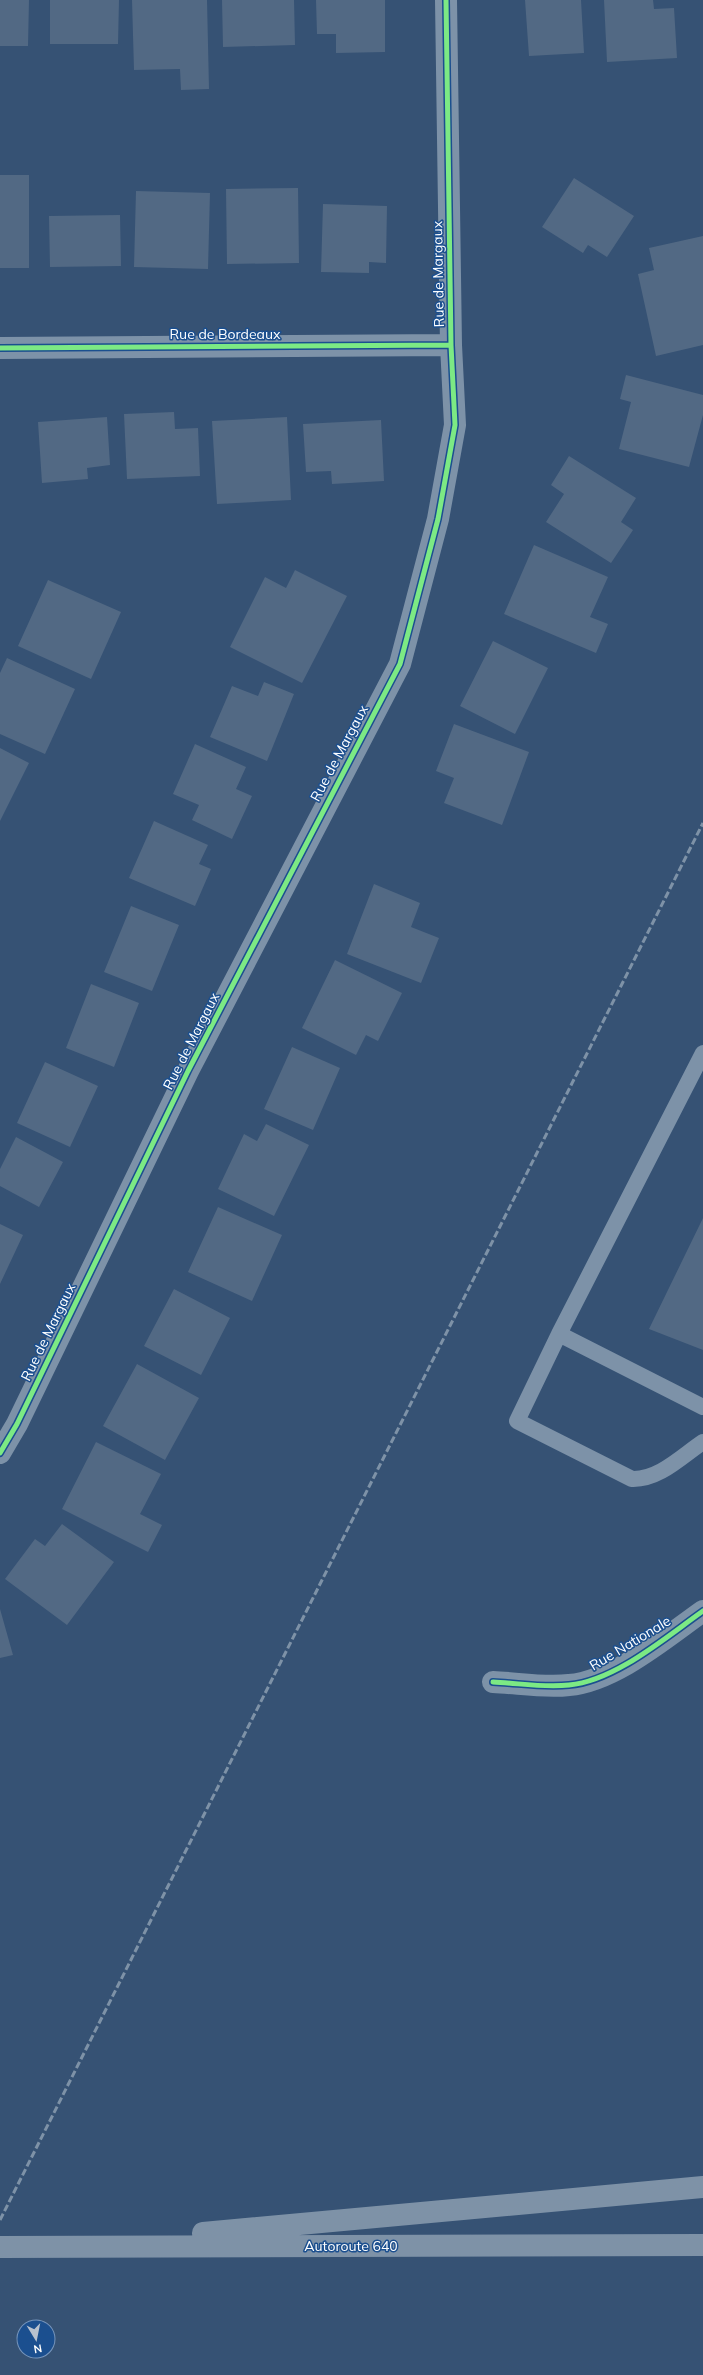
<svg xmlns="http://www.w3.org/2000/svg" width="703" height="2375" viewBox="0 0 703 2375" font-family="Mulish,sans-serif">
	<rect width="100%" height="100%" fill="#365274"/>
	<path fill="#526984" d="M 0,0 L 29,0 L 28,46 L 0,46 Z
		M 50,0 L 119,0 L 118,44 L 50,44 Z
		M 132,0 L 207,0 L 209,89 L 181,90 L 180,69 L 134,70 Z
		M 222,0 L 294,0 L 295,45 L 223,47 Z
		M 316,0 L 385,0 L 385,52 L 336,53 L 336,34 L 317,34 Z
		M 525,0 L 581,0 L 584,53 L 529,56 Z
		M 604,0 L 653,0 L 654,9 L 674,8 L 677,58 L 607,62 Z
		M 0,175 L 29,175 L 29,268 L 0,268 Z
		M 574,178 L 634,216 L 607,257 L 588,245 L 583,253 L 542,227 Z
		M 298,188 L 299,263 L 227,264 L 226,189 Z
		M 136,191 L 210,193 L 208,269 L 134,267 Z
		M 323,204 L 387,206 L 386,263 L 369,262 L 369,273 L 321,272 Z
		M 120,215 L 121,266 L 50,267 L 49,216 Z
		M 703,236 L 703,345 L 656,356 L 638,274 L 654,270 L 649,248 Z
		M 626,375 L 703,395 L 703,415 L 689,467 L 619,449 L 631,402 L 620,399 Z
		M 174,412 L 175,429 L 198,428 L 200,476 L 127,479 L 124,414 Z
		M 107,417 L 110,465 L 87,468 L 88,479 L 42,483 L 38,422 Z
		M 287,417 L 291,500 L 217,504 L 212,421 Z
		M 381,420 L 384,481 L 332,484 L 331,471 L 306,472 L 303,424 Z
		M 569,456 L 636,498 L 621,522 L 633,530 L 611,563 L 546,522 L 564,494 L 551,485 Z
		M 534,545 L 608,577 L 590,617 L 608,624 L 596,653 L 504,614 Z
		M 295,570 L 347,596 L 302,683 L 230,647 L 265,577 L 286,588 Z
		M 48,580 L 121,612 L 91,679 L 18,646 Z
		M 493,641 L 548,668 L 515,734 L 460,706 Z
		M 7,658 L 75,689 L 45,754 L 0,734 L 0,673 Z
		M 264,682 L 294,694 L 267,761 L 210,737 L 232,686 L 258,696 Z
		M 454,724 L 529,752 L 502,825 L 444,803 L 454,778 L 436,771 Z
		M 195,744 L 246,767 L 236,789 L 252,796 L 232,839 L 192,820 L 199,805 L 173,794 Z
		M 0,748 L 29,763 L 0,821 Z
		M 154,821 L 208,845 L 199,864 L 211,869 L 195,906 L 129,878 Z
		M 374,884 L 420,903 L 411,927 L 439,938 L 421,983 L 347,954 Z
		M 131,906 L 179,925 L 152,991 L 104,972 Z
		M 335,960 L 402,993 L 378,1041 L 366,1035 L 356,1055 L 302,1028 Z
		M 91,984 L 139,1003 L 114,1067 L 66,1048 Z
		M 292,1047 L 340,1068 L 313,1130 L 264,1109 Z
		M 45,1062 L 98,1086 L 70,1147 L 17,1123 Z
		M 266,1124 L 309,1145 L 274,1216 L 218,1189 L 244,1134 L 257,1141 Z
		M 16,1137 L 63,1162 L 39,1207 L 0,1186 L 0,1169 Z
		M 218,1207 L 282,1235 L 252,1301 L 188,1272 Z
		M 703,1218 L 703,1350 L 649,1329 Z
		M 0,1224 L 23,1235 L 0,1284 Z
		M 174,1289 L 230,1318 L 201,1375 L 144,1346 Z
		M 137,1364 L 199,1398 L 165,1460 L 103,1426 Z
		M 96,1442 L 161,1474 L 140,1514 L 162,1525 L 148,1552 L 62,1509 Z
		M 62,1524 L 114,1562 L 67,1625 L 5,1579 L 35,1539 L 45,1546 Z
		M 0,1609 L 13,1655 L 0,1658 Z"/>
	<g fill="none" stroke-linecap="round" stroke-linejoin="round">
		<path stroke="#7d92a8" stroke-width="16" d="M 559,1334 L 703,1053
			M 703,1407 L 559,1334 L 517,1421 L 632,1479 C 659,1480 682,1456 703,1442"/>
		<path stroke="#7d92a8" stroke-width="22" d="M 0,348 L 451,345
			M 0,1453 L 17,1424 L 188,1071 L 400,664 L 438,519 L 455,425 L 451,345 L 446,0
			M 493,1682 C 518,1683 544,1688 569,1685 C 615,1681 666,1637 703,1611"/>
		<path stroke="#7e92a7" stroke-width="22" d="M 203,2233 L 703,2187
			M 0,2247 L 703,2245"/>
		<path stroke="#7e92a7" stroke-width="3" stroke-dasharray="7 3" stroke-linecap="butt" d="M 0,2220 L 703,823"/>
		<g stroke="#1b4f8f" stroke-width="8">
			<path id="cycleway" d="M 0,348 L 451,345
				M 0,1453 L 17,1424 L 188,1071 L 400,664 L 438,519 L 455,425 L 451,345 L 446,0
				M 493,1682 C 518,1683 544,1688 569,1685 C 615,1681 666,1637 703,1611"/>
		</g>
		<use href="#cycleway" stroke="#7ce984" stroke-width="5"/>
	</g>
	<g text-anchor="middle" stroke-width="3" stroke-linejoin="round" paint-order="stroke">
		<g font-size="14" fill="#fff" stroke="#1b4f8f">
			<text transform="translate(438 274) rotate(-91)" y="5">Rue de Margaux</text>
			<text x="225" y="339">Rue de Bordeaux</text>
			<text transform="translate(339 753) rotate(-62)" y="5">Rue de Margaux</text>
			<text transform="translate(191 1041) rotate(-63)" y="5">Rue de Margaux</text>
			<text transform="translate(48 1332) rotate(-64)" y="5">Rue de Margaux</text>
			<text transform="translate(630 1643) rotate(-31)" y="5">Rue Nationale</text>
			<text x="351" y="2251">Autoroute 640</text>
		</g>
	</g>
	<g transform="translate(36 2339) rotate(170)"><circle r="19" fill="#1b4f8f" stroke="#7695bc"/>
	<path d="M0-3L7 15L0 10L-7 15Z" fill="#b9c2ce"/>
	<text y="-6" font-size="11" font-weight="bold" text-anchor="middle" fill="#ffffff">N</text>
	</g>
</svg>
